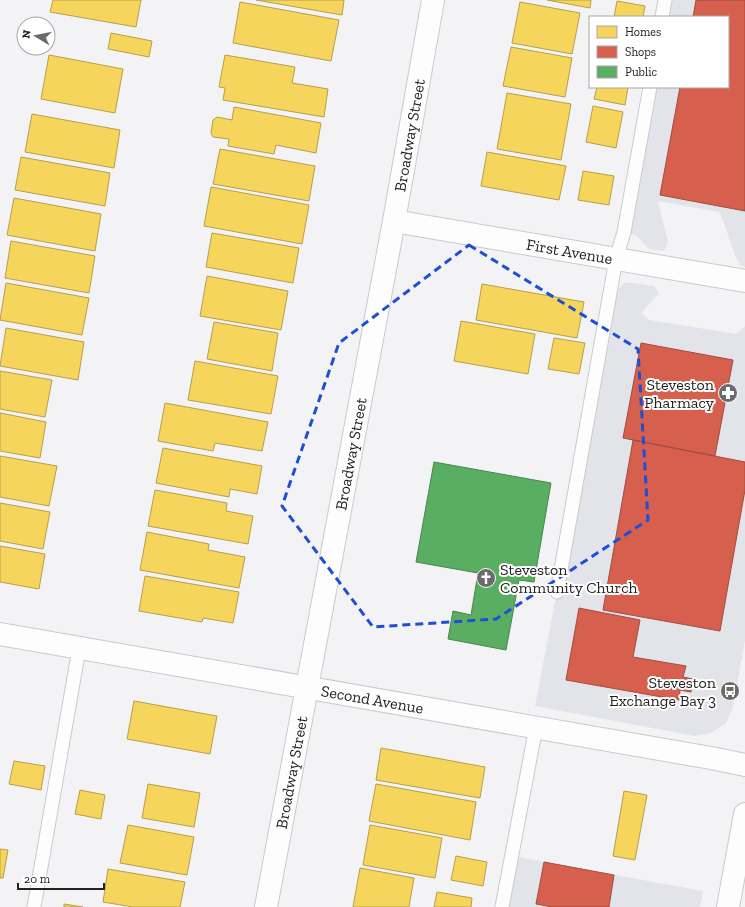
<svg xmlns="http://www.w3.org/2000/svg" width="745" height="907" viewBox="0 0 745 907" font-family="'Zilla Slab',serif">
	<rect width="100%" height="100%" fill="#f3f3f5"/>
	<path fill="#e3e3ea" d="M 665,0 L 745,0 L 745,267 L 741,266 L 735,255 L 720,212 L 658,201 L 668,242 L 664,251 L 649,249 L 637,236 L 624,232 L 650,87 L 728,87 L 728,17 L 662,17 Z
		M 625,282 L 654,286 L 659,293 L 641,313 L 649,320 L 737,334 L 745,326 L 745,640 L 733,707 L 726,723 L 711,733 L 695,736 L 535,706 L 557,592 L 610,288 L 619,289 Z
		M 512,856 L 703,891 L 700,907 L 502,907 Z"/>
	<path fill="#f6d55c" stroke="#b69f4b" d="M 53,0 L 141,0 L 136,27 L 50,12 Z
		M 256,0 L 344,0 L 342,15 Z
		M 547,0 L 591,0 L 590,8 Z
		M 617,1 L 645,6 L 643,17 L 614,17 Z
		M 240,2 L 339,20 L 331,61 L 233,43 Z
		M 520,2 L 580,13 L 572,54 L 512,43 Z
		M 111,33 L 152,41 L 149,57 L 108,49 Z
		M 511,47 L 572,58 L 565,97 L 503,86 Z
		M 49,55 L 123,69 L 115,113 L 41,99 Z
		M 225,55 L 295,67 L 292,83 L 328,89 L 324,117 L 223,100 L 225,88 L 219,87 Z
		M 597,87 L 628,87 L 625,105 L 594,99 Z
		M 507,93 L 571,104 L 561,160 L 497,149 Z
		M 593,106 L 623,112 L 616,148 L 586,142 Z
		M 234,107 L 321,123 L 316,153 L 276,145 L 274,154 L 228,146 L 229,139 L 213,137 L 211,133 L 213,120 L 217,117 L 232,120 Z
		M 32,114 L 120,130 L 114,168 L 25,152 Z
		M 220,149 L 315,166 L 309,201 L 213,184 Z
		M 487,152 L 566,166 L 559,200 L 481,186 Z
		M 21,157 L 110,173 L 105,206 L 15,190 Z
		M 583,171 L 614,176 L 609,205 L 578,200 Z
		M 211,187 L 309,205 L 302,244 L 204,226 Z
		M 14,198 L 101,214 L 95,251 L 7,235 Z
		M 212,233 L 299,248 L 293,283 L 206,267 Z
		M 11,241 L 95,256 L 89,293 L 5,278 Z
		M 207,276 L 288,291 L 281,330 L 200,316 Z
		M 6,283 L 89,298 L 82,335 L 0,320 Z
		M 482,284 L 584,302 L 577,338 L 476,320 Z
		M 461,321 L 535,334 L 528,374 L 454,361 Z
		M 214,322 L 278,333 L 272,371 L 207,359 Z
		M 6,328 L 84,342 L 78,380 L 0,366 Z
		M 554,338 L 585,343 L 579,374 L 548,369 Z
		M 195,361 L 278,376 L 271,414 L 188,400 Z
		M 0,371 L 52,380 L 45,417 L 0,409 Z
		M 165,403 L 268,422 L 262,451 L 215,443 L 213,451 L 158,441 Z
		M 0,413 L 46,422 L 40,458 L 0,451 Z
		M 163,448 L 262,466 L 257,494 L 230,489 L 229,497 L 156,483 Z
		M 0,456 L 57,466 L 49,506 L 0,497 Z
		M 155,490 L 227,503 L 226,511 L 253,516 L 248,544 L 148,526 Z
		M 0,503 L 50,512 L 43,549 L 0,541 Z
		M 147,532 L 209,544 L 208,550 L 245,557 L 239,588 L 140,570 Z
		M 0,546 L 45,554 L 39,589 L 0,582 Z
		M 145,576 L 239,592 L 233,623 L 203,618 L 202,622 L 139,611 Z
		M 134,701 L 217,716 L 210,754 L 127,739 Z
		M 381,748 L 485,767 L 480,798 L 376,780 Z
		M 14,761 L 45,766 L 41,790 L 9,784 Z
		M 148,784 L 200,793 L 194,827 L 142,818 Z
		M 376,784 L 476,802 L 470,840 L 369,821 Z
		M 80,790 L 105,795 L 101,819 L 75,814 Z
		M 624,791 L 647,795 L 635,860 L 613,856 Z
		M 128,825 L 194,837 L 187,875 L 120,863 Z
		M 370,825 L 442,838 L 435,878 L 363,865 Z
		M 0,849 L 8,850 L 3,878 L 0,878 Z
		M 456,856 L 487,862 L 483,886 L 451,880 Z
		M 360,868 L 414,878 L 409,907 L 353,907 Z
		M 108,869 L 185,882 L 180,907 L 133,907 L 103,902 Z
		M 437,892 L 472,898 L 471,907 L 434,907 Z
		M 64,904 L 83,907 L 64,907 Z"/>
	<path fill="#d6604d" stroke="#a04d40" d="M 696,0 L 745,0 L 745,211 L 660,195 L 680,87 L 728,87 L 728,17 L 693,17 Z
		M 641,343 L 733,360 L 715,456 L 623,438 Z
		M 633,440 L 745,462 L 745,490 L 720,631 L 603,610 Z
		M 579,608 L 640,620 L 633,657 L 686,666 L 683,677 L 693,679 L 691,692 L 680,690 L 679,700 L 566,680 Z
		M 544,862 L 614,875 L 609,907 L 552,907 L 536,904 Z"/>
	<path fill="#5aae61" stroke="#49844e" d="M 434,462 L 551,483 L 534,582 L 519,580 L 506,650 L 448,639 L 453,611 L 471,615 L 478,573 L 416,562 Z"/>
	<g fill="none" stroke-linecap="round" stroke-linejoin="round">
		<g stroke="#cacacc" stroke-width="15">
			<path id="service" d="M 662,17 L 665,0
				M 557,592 L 616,259 L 624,232 L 650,87
				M 34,907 L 79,649
				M 502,907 L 536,727"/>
		</g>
		<g stroke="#cacacc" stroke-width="24">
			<g id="minor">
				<path id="s1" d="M 394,221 L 745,281"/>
				<path id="s2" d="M 0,634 L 711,758 L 745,765"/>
				<path id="s3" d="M 266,907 L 394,221 L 433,0"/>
			</g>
		</g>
		<g stroke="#cacacc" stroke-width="24">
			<path id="tertiary" d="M 728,907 L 745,814"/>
		</g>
		<use href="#service" stroke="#fdfdfe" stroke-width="13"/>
		<use href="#minor" stroke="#fdfdfe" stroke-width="22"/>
		<use href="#tertiary" stroke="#fdfdfe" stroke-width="22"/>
	</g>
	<path fill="none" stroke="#1d4ed8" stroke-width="3" stroke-dasharray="8 5" stroke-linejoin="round" d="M 469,245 L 638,349 L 648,520 L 496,619 L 373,627 L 282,506 L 339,343 Z"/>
	<defs>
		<g id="pharmacy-disc" transform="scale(1)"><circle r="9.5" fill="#6b6b6c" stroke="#fff"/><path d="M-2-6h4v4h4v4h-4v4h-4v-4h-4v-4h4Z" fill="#fff"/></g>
		<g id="church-disc" transform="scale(1)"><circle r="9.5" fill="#6b6b6c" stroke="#fff"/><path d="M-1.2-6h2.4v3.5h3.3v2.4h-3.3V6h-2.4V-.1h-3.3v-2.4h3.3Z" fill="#fff"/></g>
		<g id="bus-disc" transform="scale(1)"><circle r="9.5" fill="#6b6b6c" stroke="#fff"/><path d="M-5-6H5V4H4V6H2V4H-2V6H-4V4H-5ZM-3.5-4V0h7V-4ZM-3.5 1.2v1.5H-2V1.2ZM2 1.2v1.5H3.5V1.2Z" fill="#fff"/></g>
	</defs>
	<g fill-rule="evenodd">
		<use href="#pharmacy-disc" x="728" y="393"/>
		<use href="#church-disc" x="486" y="578"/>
		<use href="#bus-disc" x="730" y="691"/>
	</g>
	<g text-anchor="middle" stroke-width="4" stroke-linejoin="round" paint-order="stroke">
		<g font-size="16" fill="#222223" stroke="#fff">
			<text dy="6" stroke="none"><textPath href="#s3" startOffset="785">Broadway Street</textPath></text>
			<text dy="6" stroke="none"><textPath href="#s1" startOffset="178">First Avenue</textPath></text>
			<text dy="6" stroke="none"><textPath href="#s3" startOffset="461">Broadway Street</textPath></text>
			<text dy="6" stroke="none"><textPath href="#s2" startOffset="378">Second Avenue</textPath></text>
			<text dy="6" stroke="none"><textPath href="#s3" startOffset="137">Broadway Street</textPath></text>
		</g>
		<g font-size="16" fill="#222223" stroke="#fff" text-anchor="end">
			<text x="714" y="390">Steveston<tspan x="714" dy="18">Pharmacy</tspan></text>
			<text x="500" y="575" text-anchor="start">Steveston<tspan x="500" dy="18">Community Church</tspan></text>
			<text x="716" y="688">Steveston<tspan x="716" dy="18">Exchange Bay 3</tspan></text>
		</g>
	</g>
	<rect x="589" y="16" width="140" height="72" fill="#ffffff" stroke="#a7a7a7"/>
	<rect x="597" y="26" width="20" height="12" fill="#f6d55c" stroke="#a7a7a7"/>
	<text x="625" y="36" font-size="12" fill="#222223">Homes</text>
	<rect x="597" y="46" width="20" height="12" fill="#d6604d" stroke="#a7a7a7"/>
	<text x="625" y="56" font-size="12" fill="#222223">Shops</text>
	<rect x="597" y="66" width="20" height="12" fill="#5aae61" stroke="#a7a7a7"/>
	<text x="625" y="76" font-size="12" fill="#222223">Public</text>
	<g transform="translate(36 36) rotate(280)"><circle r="19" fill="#ffffff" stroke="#a7a7a7"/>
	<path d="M0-3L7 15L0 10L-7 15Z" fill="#6b6b6c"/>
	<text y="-6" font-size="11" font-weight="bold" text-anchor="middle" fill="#222223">N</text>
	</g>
	<path d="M18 883v6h86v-6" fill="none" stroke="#222223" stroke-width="2"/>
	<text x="24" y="883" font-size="12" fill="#222223" stroke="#ffffff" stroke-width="3" paint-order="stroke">20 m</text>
</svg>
